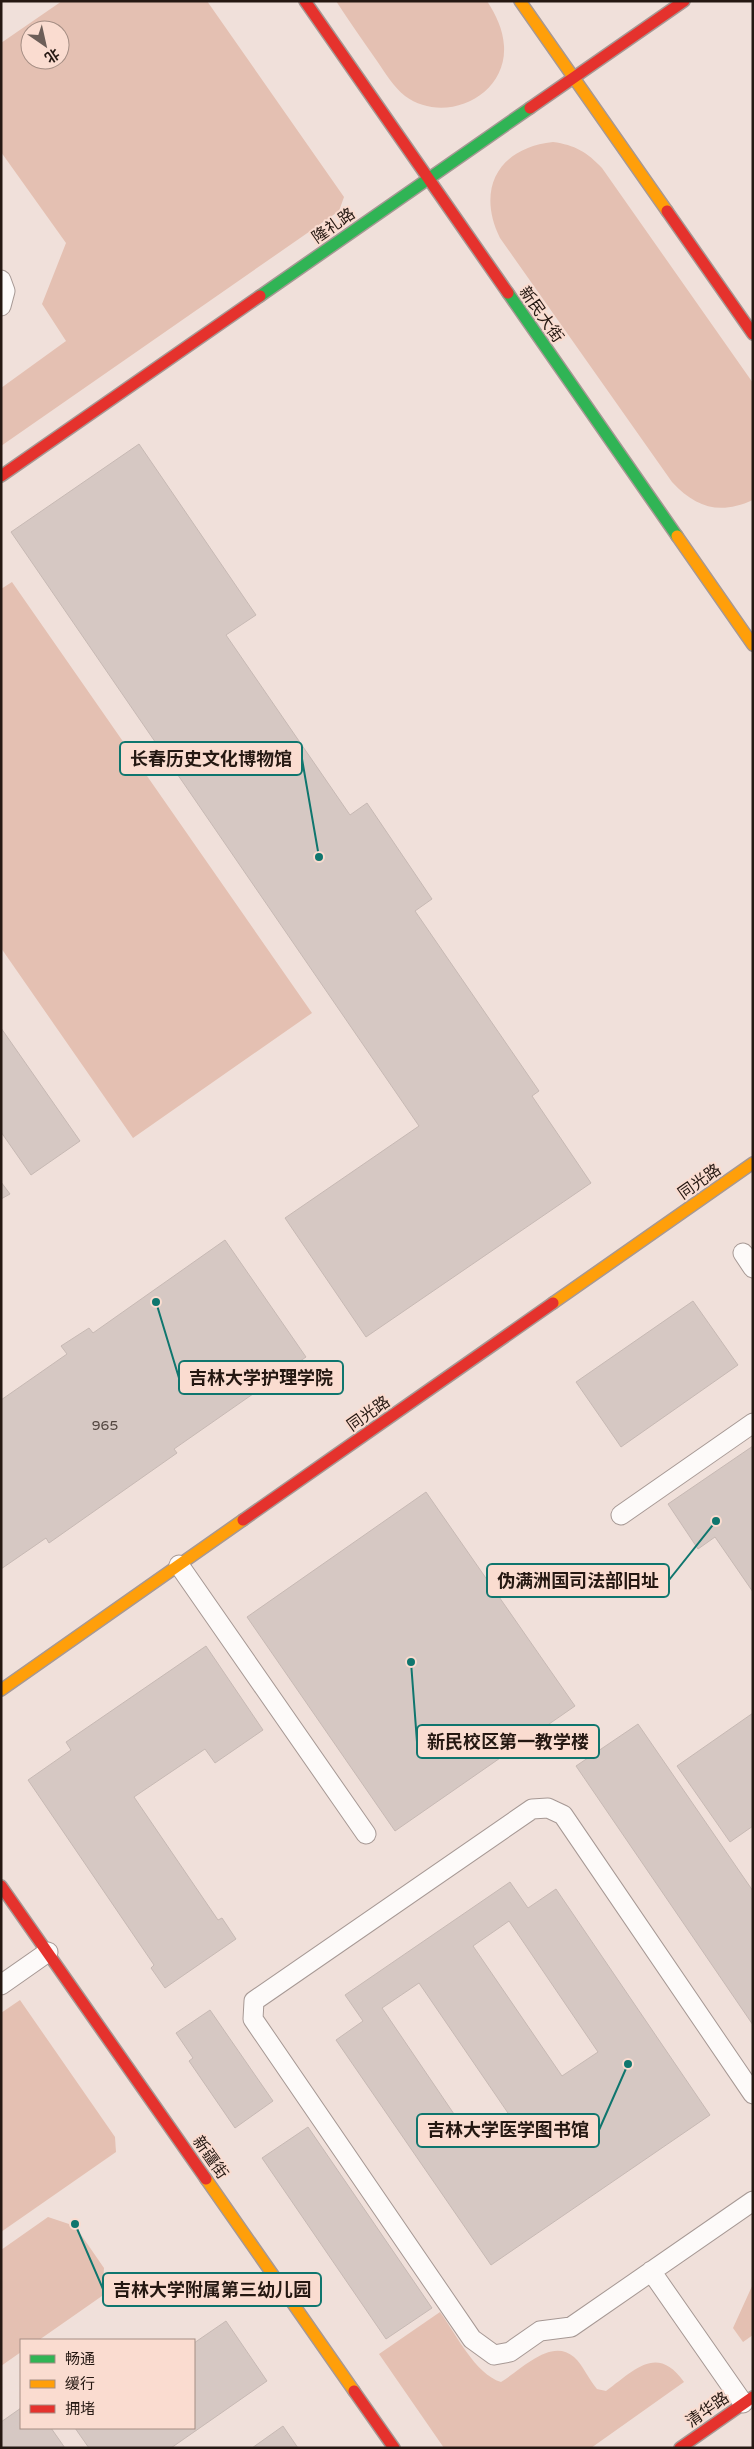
<svg xmlns="http://www.w3.org/2000/svg" width="754" height="2449" viewBox="0 0 754 2449" font-family="'Varela Round','Noto Sans SC',sans-serif">
	<rect width="100%" height="100%" fill="#f0e0da"/>
	<path fill="#e4c0b2" fill-rule="evenodd" d="M 62,1 L 207,1 L 344,197 L 339,211 L 1,446 L 1,388 L 66,341 L 42,304 L 66,243 L 1,152 L 1,43 ZM 30,30 L 60,30 L 60,60 L 30,60 Z
		M 336,1 L 487,1 C 496,15 503,29 504,46 C 507,97 444,125 405,96 C 394,87 385,73 377,61 C 363,41 349,21 336,1 Z
		M 553,142 C 575,145 587,152 602,168 L 753,383 L 753,500 C 720,515 696,508 672,482 L 500,238 C 476,189 498,148 553,142 Z
		M 12,582 L 312,1013 L 133,1138 L 1,948 L 1,589 Z
		M 20,2000 L 115,2137 L 116,2152 L 1,2232 L 1,2013 Z
		M 48,2217 L 75,2226 L 104,2268 L 102,2296 L 39,2340 L 21,2340 L 21,2352 L 1,2366 L 1,2250 Z
		M 753,2284 L 753,2335 L 743,2342 L 733,2328 Z
		M 440,2312 C 456,2334 475,2374 501,2382 C 521,2370 551,2337 574,2357 C 583,2365 589,2380 597,2389 L 606,2391 C 635,2370 657,2344 684,2382 L 591,2448 L 444,2448 L 379,2354 Z"/>
	<path fill="#d6c8c3" stroke="#c7b9b4" fill-rule="evenodd" d="M 139,444 L 256,615 L 226,635 L 350,815 L 367,803 L 432,899 L 415,911 L 539,1091 L 532,1096 L 591,1183 L 366,1337 L 285,1218 L 419,1126 L 11,532 Z
		M 1,1028 L 80,1141 L 31,1175 L 1,1132 Z
		M 1,1182 L 10,1194 L 1,1199 Z
		M 225,1240 L 306,1357 L 174,1449 L 177,1453 L 49,1543 L 46,1538 L 1,1569 L 1,1400 L 67,1354 L 61,1346 L 89,1328 L 93,1333 Z
		M 693,1301 L 738,1365 L 621,1447 L 576,1382 Z
		M 753,1446 L 753,1592 L 715,1537 L 698,1549 L 668,1504 Z
		M 426,1492 L 575,1706 L 395,1831 L 247,1617 Z
		M 206,1646 L 263,1730 L 215,1763 L 205,1749 L 134,1797 L 218,1920 L 222,1918 L 236,1939 L 165,1988 L 151,1968 L 154,1965 L 28,1780 L 71,1750 L 66,1742 Z
		M 753,1713 L 753,1826 L 730,1842 L 677,1766 Z
		M 638,1724 L 753,1891 L 753,2025 L 576,1766 Z
		M 510,1882 L 528,1908 L 556,1889 L 710,2115 L 491,2265 L 336,2040 L 363,2021 L 345,1995 ZM 509,1921 L 598,2052 L 562,2076 L 473,1946 ZM 419,1983 L 508,2113 L 471,2139 L 382,2008 Z
		M 210,2010 L 273,2101 L 235,2128 L 189,2061 L 193,2058 L 176,2033 Z
		M 308,2127 L 432,2308 L 386,2339 L 262,2158 Z
		M 226,2321 L 267,2381 L 171,2448 L 89,2448 L 75,2428 L 194,2428 L 194,2343 Z
		M 21,2408 L 21,2428 L 51,2428 L 65,2448 L 1,2448 L 1,2422 Z
		M 283,2426 L 298,2448 L 252,2448 Z"/>
	<g fill="none" stroke-linecap="round" stroke-linejoin="round">
		<g stroke="#a69894" stroke-width="21">
			<path id="lane" d="M 1,280 L 5,291 L 1,306
				M 743,1253 L 753,1268
				M 621,1515 L 753,1423
				M 179,1565 L 366,1834
				M 1,1985 L 48,1952
				M 753,2094 L 563,1815 L 548,1808 L 532,1809 L 254,2001 L 253,2019 L 472,2339 L 494,2355 L 510,2352 L 540,2331 L 571,2327 L 753,2201
				M 651,2271 L 743,2403"/>
		</g>
		<g stroke="#a69894" stroke-width="14">
			<path id="fast" d="M 508,293 L 677,536
				M 260,296 L 530,108"/>
		</g>
		<g stroke="#a69894" stroke-width="14">
			<path id="slow" d="M 520,1 L 667,211
				M 677,536 L 753,645
				M 553,1303 L 753,1163
				M 1,1690 L 243,1520
				M 206,2179 L 354,2391"/>
		</g>
		<g stroke="#a69894" stroke-width="14">
			<path id="jam" d="M 305,1 L 508,293
				M 530,108 L 684,1
				M 667,211 L 753,334
				M 1,476 L 260,296
				M 243,1520 L 553,1303
				M 1,1886 L 206,2179
				M 354,2391 L 394,2448
				M 680,2448 L 753,2397"/>
		</g>
		<use href="#lane" stroke="#fdfaf9" stroke-width="19"/>
		<use href="#fast" stroke="#30b455" stroke-width="11"/>
		<use href="#slow" stroke="#ff9f0a" stroke-width="11"/>
		<use href="#jam" stroke="#e5322d" stroke-width="11"/>
	</g>
	<g text-anchor="middle" stroke-width="4" stroke-linejoin="round" paint-order="stroke">
		<g font-size="14" fill="#52453f">
			<text x="105" y="1430">965</text>
		</g>
		<g font-size="16" fill="#251812" stroke="#fadcd0">
			<text transform="translate(333 225) rotate(-35)" y="6">隆礼路</text>
			<text transform="translate(542 314) rotate(55)" y="6">新民大街</text>
			<text transform="translate(699 1181) rotate(-35)" y="6">同光路</text>
			<text transform="translate(368 1413) rotate(-35)" y="6">同光路</text>
			<text transform="translate(211 2157) rotate(55)" y="6">新疆街</text>
			<text transform="translate(707 2409) rotate(-35)" y="6">清华路</text>
		</g>
	</g>
	<path fill="none" stroke="#0f766e" stroke-width="2" d="M319 857L302 759M156 1302L179 1378M716 1521L669 1580M411 1662L417 1742M628 2064L599 2130M75 2224L103 2289"/>
	<g fill="#0f766e" stroke="#fadcd0" stroke-width="2">
		<circle cx="319" cy="857" r="5"/>
		<circle cx="156" cy="1302" r="5"/>
		<circle cx="716" cy="1521" r="5"/>
		<circle cx="411" cy="1662" r="5"/>
		<circle cx="628" cy="2064" r="5"/>
		<circle cx="75" cy="2224" r="5"/>
	</g>
	<g fill="#fadcd0" stroke="#0f766e" stroke-width="2">
		<rect x="120" y="742" width="182" height="33" rx="5"/>
		<rect x="179" y="1361" width="164" height="33" rx="5"/>
		<rect x="487" y="1564" width="182" height="33" rx="5"/>
		<rect x="417" y="1725" width="182" height="33" rx="5"/>
		<rect x="417" y="2114" width="182" height="33" rx="5"/>
		<rect x="103" y="2273" width="218" height="33" rx="5"/>
	</g>
	<g font-size="18" text-anchor="middle" font-weight="bold" fill="#251812">
		<text x="211" y="765">长春历史文化博物馆</text>
		<text x="261" y="1384">吉林大学护理学院</text>
		<text x="578" y="1587">伪满洲国司法部旧址</text>
		<text x="508" y="1748">新民校区第一教学楼</text>
		<text x="508" y="2136">吉林大学医学图书馆</text>
		<text x="212" y="2296">吉林大学附属第三幼儿园</text>
	</g>
	<rect width="754" height="2449" fill="none" stroke="#251812" stroke-width="5"/>
	<rect x="20" y="2339" width="175" height="90" fill="#fadcd0" stroke="#a58e84"/>
	<rect x="30" y="2355" width="25" height="8" fill="#30b455" stroke="#a58e84"/>
	<text x="65" y="2364" font-size="15" fill="#251812">畅通</text>
	<rect x="30" y="2380" width="25" height="8" fill="#ff9f0a" stroke="#a58e84"/>
	<text x="65" y="2389" font-size="15" fill="#251812">缓行</text>
	<rect x="30" y="2405" width="25" height="8" fill="#e5322d" stroke="#a58e84"/>
	<text x="65" y="2414" font-size="15" fill="#251812">拥堵</text>
	<g transform="translate(45 45) rotate(146)"><circle r="24" fill="#fadcd0" stroke="#a58e84"/>
	<path d="M0-4L9 19L0 12L-9 19Z" fill="#6c5e58"/>
	<text y="-8" font-size="14" font-weight="bold" text-anchor="middle" fill="#251812">北</text>
	</g>
</svg>
